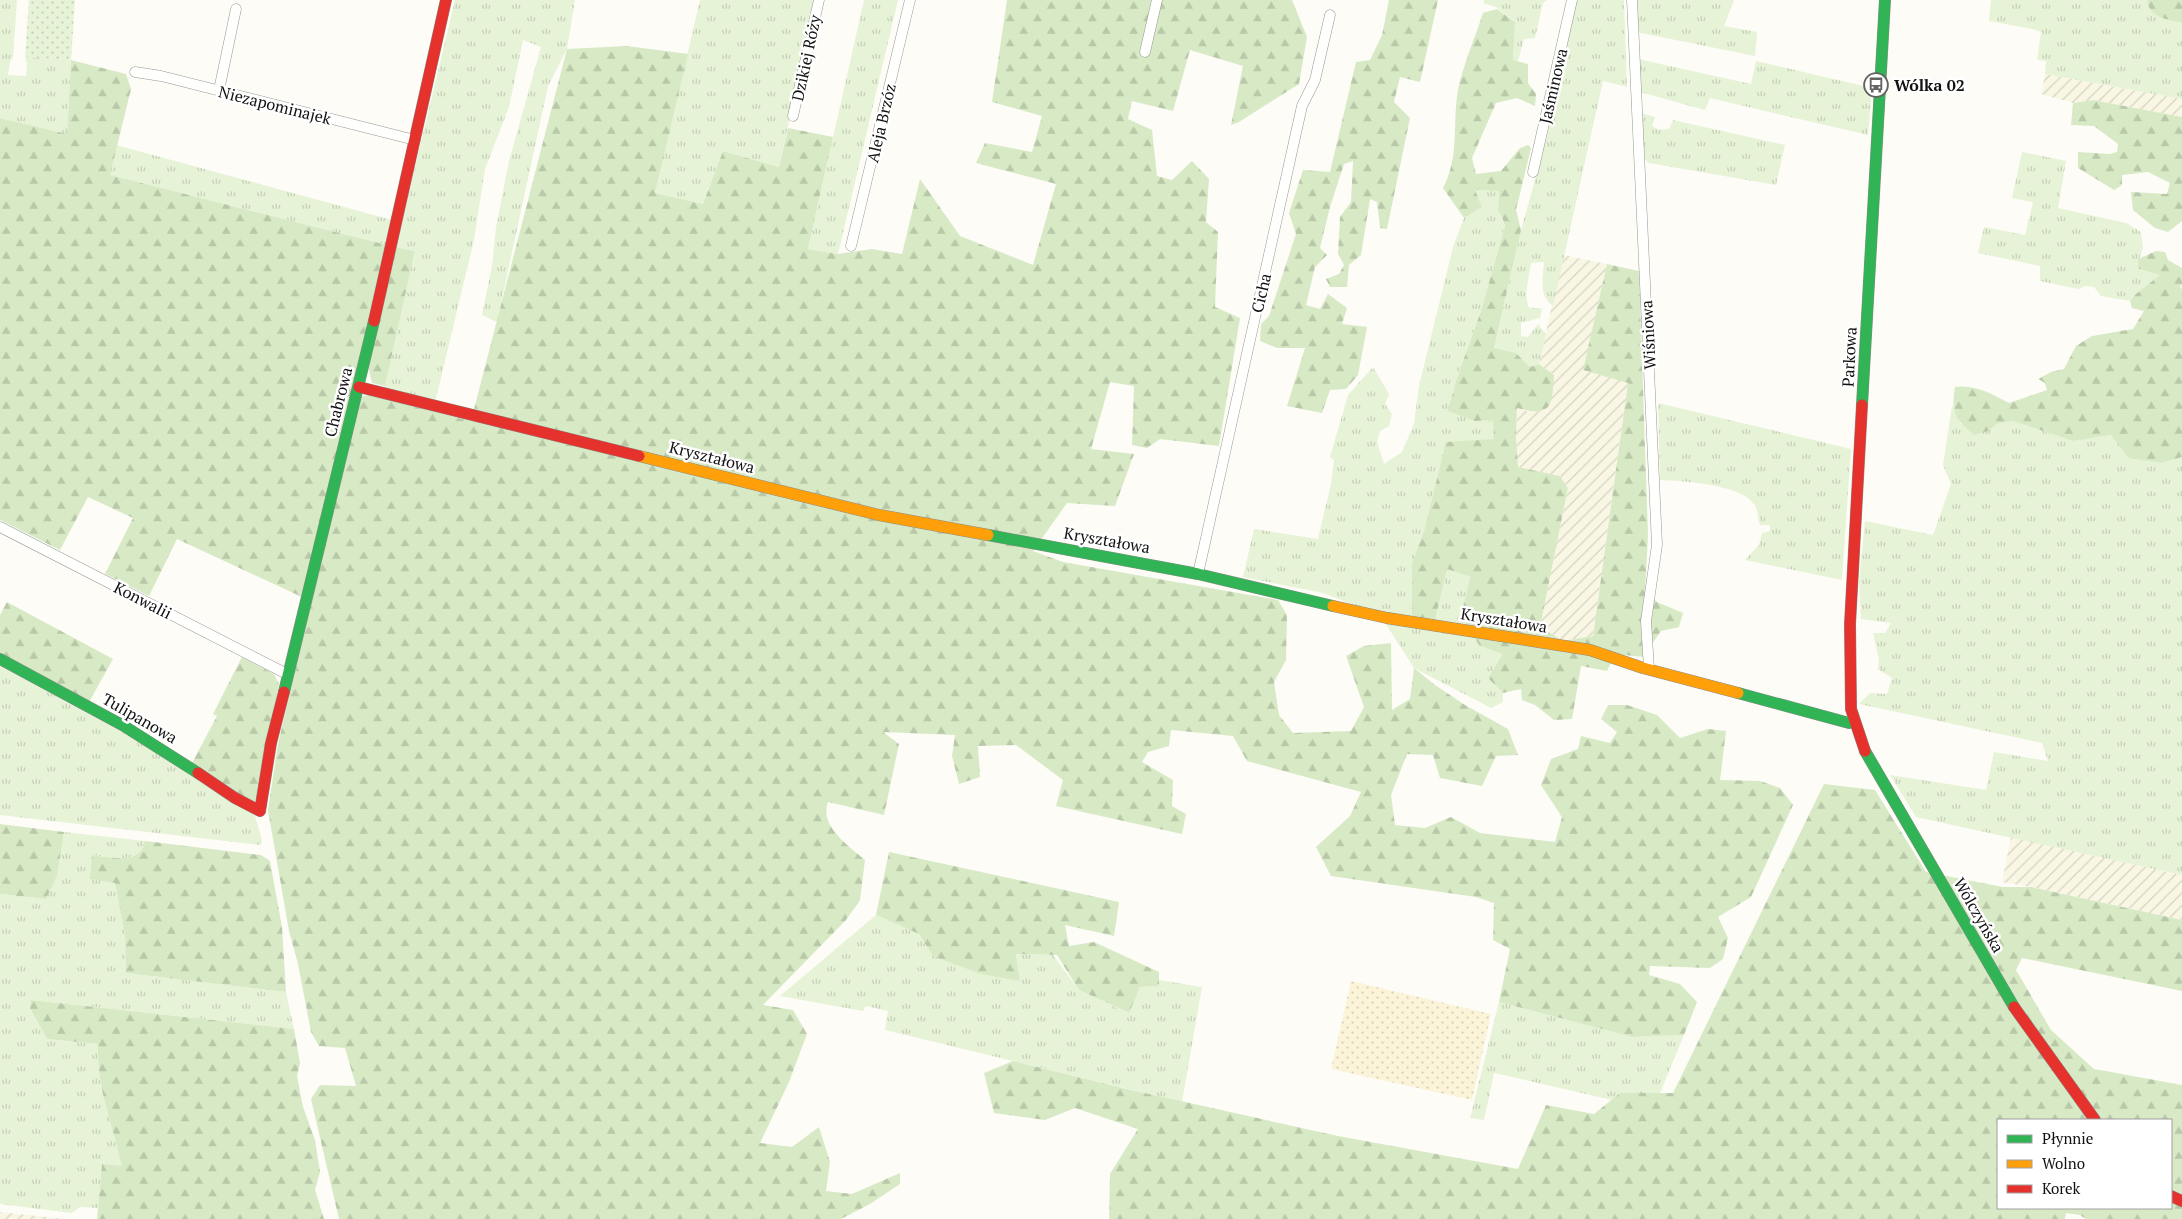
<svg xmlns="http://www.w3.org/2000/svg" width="2182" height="1219" viewBox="0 0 2182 1219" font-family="'PT Serif',serif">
	<defs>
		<pattern id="farmland-furrows" width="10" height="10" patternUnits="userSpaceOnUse" patternTransform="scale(1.25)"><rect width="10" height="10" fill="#f9f7e4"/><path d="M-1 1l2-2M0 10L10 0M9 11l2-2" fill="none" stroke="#d4d3c3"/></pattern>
		<pattern id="grass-tufts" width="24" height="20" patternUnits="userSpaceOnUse" patternTransform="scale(1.25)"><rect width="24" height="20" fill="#e7f3d7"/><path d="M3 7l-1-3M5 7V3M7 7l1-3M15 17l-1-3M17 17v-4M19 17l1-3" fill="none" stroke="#c5cfb8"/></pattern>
		<pattern id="forest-firs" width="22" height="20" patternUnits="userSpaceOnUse" patternTransform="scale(1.25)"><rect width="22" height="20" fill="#d8eac5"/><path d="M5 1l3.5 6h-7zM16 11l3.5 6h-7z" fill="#b8c8a8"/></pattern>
		<pattern id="sand-dots" width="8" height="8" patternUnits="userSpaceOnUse" patternTransform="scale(1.25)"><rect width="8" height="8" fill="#fcf4d9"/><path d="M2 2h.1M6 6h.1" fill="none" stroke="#d7d0b9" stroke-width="1.8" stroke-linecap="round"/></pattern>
		<pattern id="garden-dots" width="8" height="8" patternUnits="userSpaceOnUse" patternTransform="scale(1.25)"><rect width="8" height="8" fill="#e7f3d7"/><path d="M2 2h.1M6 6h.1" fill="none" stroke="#c5cfb8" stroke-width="1.8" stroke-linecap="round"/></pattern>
	</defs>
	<rect width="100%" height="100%" fill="#fdfcf7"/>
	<path fill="url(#farmland-furrows)" d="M 2045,74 L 2182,99 L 2182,117 L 2093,100 L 2073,103 L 2041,94 Z
		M 1563,255 L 1607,264 L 1584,369 L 1628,382 L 1593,636 L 1563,641 L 1540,627 L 1568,488 L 1560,476 L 1518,467 L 1516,436 L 1517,408 L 1529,412 L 1554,375 L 1539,364 Z
		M 2011,837 L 2182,875 L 2182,920 L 2031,887 L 2002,882 Z
		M 0,1212 L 65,1219 L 0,1219 Z"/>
	<path fill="url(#grass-tufts)" d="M 0,0 L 17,0 L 13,57 L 10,62 L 8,75 L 26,76 L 27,63 L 25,57 L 71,60 L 67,134 L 0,118 Z
		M 455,0 L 575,0 L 567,49 L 548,86 L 497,322 L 482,315 L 492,266 L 496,227 L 509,161 L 541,47 L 523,40 L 509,107 L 485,169 L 474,240 L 433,411 L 382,398 L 415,251 L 396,247 Z
		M 700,0 L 815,0 L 779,167 L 723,151 L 703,204 L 655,193 Z
		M 864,0 L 898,0 L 838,254 L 808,249 Z
		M 1484,0 L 1547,0 L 1543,3 L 1535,38 L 1524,39 L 1518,61 L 1513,60 L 1515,22 L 1496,7 L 1483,3 Z
		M 1569,0 L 1624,0 L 1627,87 L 1603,81 L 1553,306 C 1538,295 1543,279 1544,262 L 1531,263 L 1526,293 L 1528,307 L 1542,309 L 1540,318 L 1521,323 L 1521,336 L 1528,337 L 1538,324 L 1546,334 L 1539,364 L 1530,367 L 1516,353 L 1494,349 L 1521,230 L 1547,137 L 1574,3 Z
		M 1635,0 L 1734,0 L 1724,26 L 1757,32 L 1755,56 L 1636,32 Z
		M 1991,0 L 2147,0 C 2149,18 2167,19 2182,23 L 2182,99 L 2045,74 L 2046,61 L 2037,60 L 2041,32 L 2032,29 L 1989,21 Z
		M 1638,59 L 1751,84 L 1756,61 L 1872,88 L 1868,135 L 1710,98 L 1705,110 L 1640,92 Z
		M 1641,113 L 1655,117 L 1652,126 L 1658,130 L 1669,129 L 1673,120 L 1785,145 L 1776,185 L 1649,163 L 1643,157 Z
		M 116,145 L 392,220 L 387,245 L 109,175 Z
		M 2022,152 L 2066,161 L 2058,208 L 2126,223 L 2141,232 L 2143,248 L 2139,259 L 2139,269 L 2161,275 L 2136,294 L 2130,301 L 2101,296 L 2094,287 L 2086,286 L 2078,289 L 2040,281 L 2040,266 L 1978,253 L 1984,227 L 2025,235 L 2033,202 L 2012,198 Z
		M 1475,190 L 1499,191 L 1498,211 L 1502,217 L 1505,226 L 1481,311 L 1457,378 L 1475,421 L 1494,420 L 1494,439 L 1425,528 L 1412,563 L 1434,625 L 1447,569 L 1470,577 L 1461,615 L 1502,653 L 1488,678 L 1503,693 L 1503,702 L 1491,708 L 1414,668 L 1380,615 L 1323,593 L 1243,577 L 1254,529 L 1318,539 L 1331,484 L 1334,460 L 1330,457 L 1348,395 L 1373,367 L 1389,394 L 1385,404 L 1392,414 L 1389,426 L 1380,431 L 1377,442 L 1384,464 L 1402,452 L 1414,424 L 1419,386 L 1453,247 L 1464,218 L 1482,207 Z
		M 1658,403 L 1851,449 L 1842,580 L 1745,560 L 1759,545 L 1762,533 L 1770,531 L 1770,525 L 1760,525 C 1758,518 1758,508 1753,503 C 1738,484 1683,481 1660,480 Z
		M 1952,406 L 1961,424 L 1988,431 L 1997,424 L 2013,421 L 2073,441 L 2111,435 L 2162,463 L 2182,457 L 2182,875 L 1916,817 L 1890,775 L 1986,790 L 1994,752 L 2048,761 L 2042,743 L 1859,704 L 1870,693 L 1887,694 L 1892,678 L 1878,669 L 1879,660 L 1873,633 L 1885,633 L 1891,623 L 1861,619 L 1859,582 L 1865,521 L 1933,535 L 1951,484 L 1943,465 Z
		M 0,666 L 131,737 L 255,816 L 262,840 L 260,845 L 0,815 Z
		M 64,832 L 145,841 C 140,866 111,857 93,855 L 115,882 L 125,935 L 126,973 L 286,992 L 294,1029 L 31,1000 L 30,1010 L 47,1039 L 98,1044 C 96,1087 113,1125 123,1166 L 102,1165 L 98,1208 L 80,1207 L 72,1213 L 0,1204 L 0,894 L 46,899 L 57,876 Z
		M 876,915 L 919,934 L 933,956 L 1020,980 L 1016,954 L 1053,955 L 1079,990 L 1128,1013 L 1140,987 L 1158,986 L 1159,980 L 1202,987 L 1182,1102 L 885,1030 L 888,1011 L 866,1006 L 863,1011 L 780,996 Z
		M 1499,1002 L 1632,1037 L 1684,1035 L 1660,1093 L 1620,1093 L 1612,1100 L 1494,1073 L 1484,1120 L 1470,1118 Z"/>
	<path fill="url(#forest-firs)" fill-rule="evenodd" d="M 1007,0 L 1292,0 L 1307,37 L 1299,84 L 1239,122 L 1231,125 L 1243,66 L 1190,50 L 1173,111 L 1132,101 L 1128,119 L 1152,130 L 1157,176 L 1172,180 L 1192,161 L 1209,179 L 1206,222 L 1218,232 L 1215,307 L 1240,318 L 1219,446 L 1160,439 L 1147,448 L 1132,445 L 1134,386 L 1110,382 L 1091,449 L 1134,454 L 1115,506 L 1067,503 L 1033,551 L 1063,562 L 1278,600 L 1287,615 L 1286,660 L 1274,682 L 1279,715 L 1293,733 L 1351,731 L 1364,707 L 1346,656 L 1364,646 L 1391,643 L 1392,710 L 1410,699 L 1414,668 L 1435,685 L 1465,705 L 1508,729 L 1518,755 L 1496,756 L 1482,786 L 1440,778 L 1433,755 L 1407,754 L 1391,795 L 1395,825 L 1425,828 L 1451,817 L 1480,833 L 1555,842 L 1562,817 L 1541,785 L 1551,759 L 1578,749 L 1581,736 L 1610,743 L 1617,732 L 1601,719 L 1608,705 L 1627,705 L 1657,715 L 1680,738 L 1708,729 L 1726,731 L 1720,780 L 1760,781 L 1780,788 L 1793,805 L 1751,897 L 1718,917 L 1728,938 L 1723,959 L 1710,968 L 1650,966 L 1649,975 L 1680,984 L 1697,1002 L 1684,1035 L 1632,1037 L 1499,1002 L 1510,949 L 1493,940 L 1494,903 L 1476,897 L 1331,876 L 1316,847 L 1350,816 L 1361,792 L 1247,761 L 1233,736 L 1171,730 L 1169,746 L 1148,752 L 1142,762 L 1173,780 L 1172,806 L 1186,814 L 1182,834 L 1056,806 L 1063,780 L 1016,745 L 978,746 L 980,777 L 959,784 L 952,756 L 955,735 L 883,732 L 899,744 L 884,815 L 828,802 C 819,826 849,846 865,860 L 860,900 L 846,920 L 763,1005 L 793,1010 L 807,1034 L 789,1082 L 760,1143 L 792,1147 L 819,1127 L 830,1162 L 826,1191 L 852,1194 L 900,1173 L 900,1184 L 870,1204 L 841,1219 L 339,1219 L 311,1099 L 320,1085 L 356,1086 L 345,1048 L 319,1046 L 311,1032 L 298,964 L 289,931 L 268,810 L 278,744 L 360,397 L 369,395 L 471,421 L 567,49 L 627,46 L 688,54 L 655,193 L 703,204 L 723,151 L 779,167 L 788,128 L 833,137 L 808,249 L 838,254 L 872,249 L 902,254 L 920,179 L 960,236 L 1033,265 L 1056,184 L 976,163 L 985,143 L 1032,152 L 1042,116 L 992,102 Z
		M 1389,0 L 1438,0 L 1420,82 L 1400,77 L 1394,102 L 1410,118 L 1387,229 L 1380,228 L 1377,202 L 1370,199 L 1361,255 L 1349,265 L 1347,287 L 1330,287 L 1326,279 L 1339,274 L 1344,265 L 1338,254 L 1340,217 L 1351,202 L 1353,161 L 1344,164 L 1330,207 L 1320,248 L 1327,255 L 1315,267 L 1306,305 L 1320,309 L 1328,294 L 1347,308 L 1342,324 L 1367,327 L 1358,375 L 1346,389 L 1330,390 L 1322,413 L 1287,406 L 1305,348 L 1277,348 L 1260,341 L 1261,324 L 1269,316 L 1296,234 L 1289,213 L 1303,170 L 1330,172 L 1356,62 L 1370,60 L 1382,35 Z
		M 2147,0 L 2182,0 L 2182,23 C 2167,19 2149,18 2147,0 Z
		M 1497,9 L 1515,22 L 1513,60 L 1528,64 L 1528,83 L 1536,94 L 1535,106 L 1517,98 L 1496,103 L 1472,158 L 1476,174 L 1501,171 L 1520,148 L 1528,145 L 1531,148 L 1516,210 L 1521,230 L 1494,348 L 1516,353 L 1530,367 L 1539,364 L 1554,375 C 1552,407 1552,417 1517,408 L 1516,436 L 1518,467 L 1560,476 L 1568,488 L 1540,627 L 1563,641 L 1593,636 L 1628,383 L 1583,370 L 1607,264 L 1639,271 L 1648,535 L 1645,591 L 1657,602 L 1683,613 L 1679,627 L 1661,631 L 1643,657 L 1615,654 L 1607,671 L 1581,666 L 1572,719 L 1554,720 L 1535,705 L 1522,700 L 1521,689 L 1503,693 L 1488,678 L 1502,654 L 1479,645 L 1461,615 L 1470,577 L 1447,569 L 1434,625 L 1412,627 L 1412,563 L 1425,528 L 1446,442 L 1494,439 L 1493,420 L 1475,421 L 1448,411 L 1457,378 L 1481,311 L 1505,226 L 1502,217 L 1498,211 L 1499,191 L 1475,190 L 1482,207 L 1464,218 L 1443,188 C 1460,156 1452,124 1458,90 C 1463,65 1475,38 1483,13 Z
		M 71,60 L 126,74 L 131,89 L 110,175 L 387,245 L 304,598 L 177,539 L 149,596 L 105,574 L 133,518 L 88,497 L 60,550 L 0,520 L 0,118 L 67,134 Z
		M 2093,100 L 2182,117 L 2182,221 L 2168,232 L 2155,228 L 2133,210 L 2131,192 L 2167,194 L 2170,183 L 2148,172 L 2122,175 L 2122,185 L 2114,190 L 2078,168 L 2078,152 L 2110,154 L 2117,152 L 2118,144 L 2094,126 L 2071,125 L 2073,103 Z
		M 396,247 L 415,251 L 385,386 L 372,383 L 368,366 Z
		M 2156,251 L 2165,252 L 2168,260 L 2182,268 L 2182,285 L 2180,286 L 2182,290 L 2182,457 L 2162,463 L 2129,458 L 2111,435 L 2073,441 L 2013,421 L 1997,424 L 1988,431 L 1974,435 C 1954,418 1951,412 1955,387 C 1975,384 1992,394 2009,403 L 2047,390 L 2045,383 L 2038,379 L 2051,372 L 2064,369 L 2076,346 L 2092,336 L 2133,329 L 2144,311 L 2132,308 L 2130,301 L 2136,294 L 2160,275 L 2139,269 L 2138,259 Z
		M 7,602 L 113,659 L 88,704 L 0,657 L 0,615 Z
		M 242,657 L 274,674 L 279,684 L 258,799 L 251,803 L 192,763 L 217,716 L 213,714 Z
		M 1824,784 L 1875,790 L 1926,872 L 2003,887 L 2031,887 L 2182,920 L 2182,991 L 2022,958 L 2016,970 L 2051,1030 L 2094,1069 L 2182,1085 L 2182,1219 L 2086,1219 L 2080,1215 L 2066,1213 L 2065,1219 L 1109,1219 L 1110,1174 L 1138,1129 L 1075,1108 L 1045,1120 L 994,1113 L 984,1073 L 1013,1061 L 1131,1090 L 1338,1136 L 1518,1169 L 1546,1105 L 1594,1114 L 1620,1093 L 1673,1093 ZM 1998,1120 L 2171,1120 L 2171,1208 L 1998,1208 Z
		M 0,824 L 64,832 L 57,876 L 46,899 L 0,894 Z
		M 145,841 L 261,855 L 270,861 L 282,927 L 286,992 L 126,973 L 125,935 L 115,883 L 90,879 L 92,855 C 111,857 140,866 145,841 Z
		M 889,852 L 1119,902 L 1114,936 L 1065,925 L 1069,946 L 1094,942 L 1159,972 L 1159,986 L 1140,987 L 1129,1013 L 1079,990 L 1057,955 L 1016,954 L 1020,981 L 981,974 L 933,956 L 919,934 L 876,915 Z
		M 31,1000 L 294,1029 L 300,1063 L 297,1076 L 303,1107 L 315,1140 L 320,1172 L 315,1190 L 324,1219 L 97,1219 L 102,1164 L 122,1166 C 113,1125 96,1087 98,1044 L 47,1039 L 30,1009 Z"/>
	<path fill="url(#sand-dots)" d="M 1351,981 L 1491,1014 L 1472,1100 L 1331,1069 Z"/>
	<path fill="url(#garden-dots)" d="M 29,0 L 75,0 L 71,60 L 25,57 Z"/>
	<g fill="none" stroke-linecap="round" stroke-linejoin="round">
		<g stroke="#979795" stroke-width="11">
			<path id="street" d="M 1632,0 L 1657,545 L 1646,621 L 1649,669
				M 1145,52 L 1157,0
				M 135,72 L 161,76 L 415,140
				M 219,90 L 236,9
				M 793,116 L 819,0
				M 1533,172 L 1572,0
				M 851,246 L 910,0
				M 0,527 L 287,674
				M 1198,574 L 1302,106 L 1315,80 L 1330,15"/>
		</g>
		<g stroke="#8e8d8b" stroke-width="12">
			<path id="fast" d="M 1862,405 L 1885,0
				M 988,535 L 1198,574 L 1333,606
				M 0,659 L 124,726 L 198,773
				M 284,692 L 374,321
				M 1738,693 L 1849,723
				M 1865,751 L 2014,1007"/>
		</g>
		<g stroke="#8e8d8b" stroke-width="12">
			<path id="slow" d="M 639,456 L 879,515 L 988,535
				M 1333,606 L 1387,618 L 1590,650 L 1643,668 L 1738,693"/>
		</g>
		<g stroke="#8e8d8b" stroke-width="12">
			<path id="jam" d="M 374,321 L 446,0
				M 359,387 L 639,456
				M 1862,405 L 1850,624 L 1851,709 L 1865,751
				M 198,773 L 235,798 L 260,811 L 271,743 L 284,692
				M 2014,1007 L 2095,1120
				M 2171,1196 L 2182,1201"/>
		</g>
		<use href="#street" stroke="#fffffe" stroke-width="10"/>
		<use href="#fast" stroke="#30b455" stroke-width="11"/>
		<use href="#slow" stroke="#ff9f0a" stroke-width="11"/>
		<use href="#jam" stroke="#e5322d" stroke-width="11"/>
	</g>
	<defs>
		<g id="bus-ring" transform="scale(1.25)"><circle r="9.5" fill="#fff" stroke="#646362" stroke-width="1.5"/><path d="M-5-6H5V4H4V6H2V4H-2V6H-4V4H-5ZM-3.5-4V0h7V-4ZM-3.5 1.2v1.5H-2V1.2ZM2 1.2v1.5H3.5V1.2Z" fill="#646362"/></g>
	</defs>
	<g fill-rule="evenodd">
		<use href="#bus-ring" x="1876" y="85"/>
	</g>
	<g text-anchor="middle" stroke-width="5" stroke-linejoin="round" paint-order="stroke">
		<g font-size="16" fill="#111" stroke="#fff">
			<text transform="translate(806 58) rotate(-78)" y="6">Dzikiej Róży</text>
			<text transform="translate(1553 86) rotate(-77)" y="6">Jaśminowa</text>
			<text transform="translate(275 105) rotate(14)" y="6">Niezapominajek</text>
			<text transform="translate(881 123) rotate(-77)" y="6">Aleja Brzóz</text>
			<text transform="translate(1261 293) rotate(-77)" y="6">Cicha</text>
			<text transform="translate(1648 335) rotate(-93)" y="6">Wiśniowa</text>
			<text transform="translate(1849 357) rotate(-87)" y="6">Parkowa</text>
			<text transform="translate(338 402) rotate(-76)" y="6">Chabrowa</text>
			<text transform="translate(712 457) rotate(14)" y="6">Kryształowa</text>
			<text transform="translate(1107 540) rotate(10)" y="6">Kryształowa</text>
			<text transform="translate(143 600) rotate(27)" y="6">Konwalii</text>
			<text transform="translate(1504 620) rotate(9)" y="6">Kryształowa</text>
			<text transform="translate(140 718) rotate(30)" y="6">Tulipanowa</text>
			<text transform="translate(1979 915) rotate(60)" y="6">Wólczyńska</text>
		</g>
		<g font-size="16" font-weight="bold" fill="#111" stroke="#fff" text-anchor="start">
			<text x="1894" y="91">Wólka 02</text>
		</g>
	</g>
	<rect x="1997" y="1119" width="175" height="90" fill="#ffffff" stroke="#a0a0a0"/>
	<rect x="2007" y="1135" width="25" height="8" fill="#30b455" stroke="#a0a0a0"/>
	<text x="2042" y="1144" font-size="15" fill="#111111">Płynnie</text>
	<rect x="2007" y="1160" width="25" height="8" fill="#ff9f0a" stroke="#a0a0a0"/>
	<text x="2042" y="1169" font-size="15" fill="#111111">Wolno</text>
	<rect x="2007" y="1185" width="25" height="8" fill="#e5322d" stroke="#a0a0a0"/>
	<text x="2042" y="1194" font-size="15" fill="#111111">Korek</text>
</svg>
